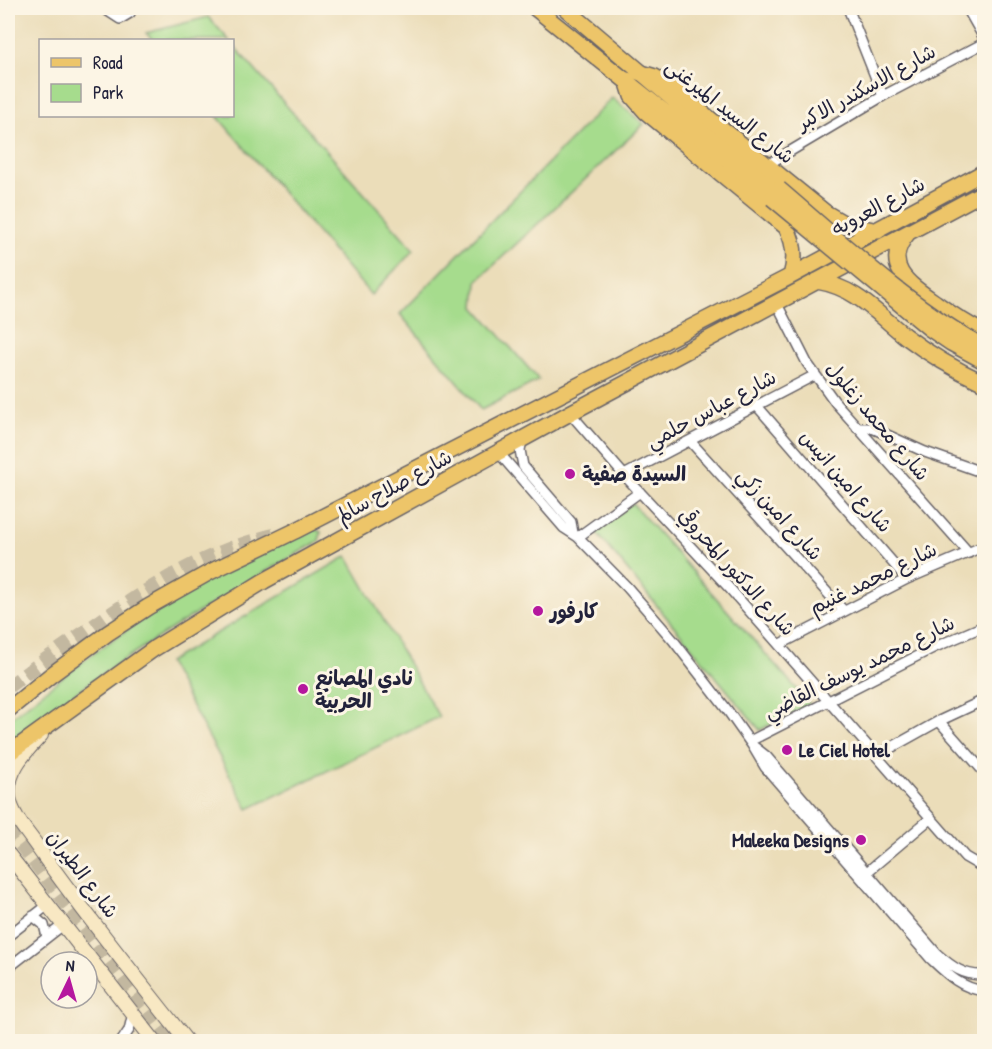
<svg xmlns="http://www.w3.org/2000/svg" width="992" height="1049" viewBox="0 0 992 1049" font-family="'Patrick Hand','Playpen Sans Arabic',sans-serif">
	<rect width="100%" height="100%" fill="#fcf5e5"/>
	<filter id="ink" filterUnits="userSpaceOnUse"><feTurbulence type="fractalNoise" baseFrequency=".0167" numOctaves="2"/><feDisplacementMap in="SourceGraphic" scale="12" xChannelSelector="R" yChannelSelector="G"/><feConvolveMatrix kernelMatrix="1 2 1 2 8 2 1 2 1" color-interpolation-filters="sRGB"/></filter>
	<filter id="wash" filterUnits="userSpaceOnUse"><feTurbulence type="fractalNoise" baseFrequency=".008" numOctaves="4" result="noise"/><feDisplacementMap in="SourceGraphic" scale="24" xChannelSelector="R" yChannelSelector="G"/><feGaussianBlur stdDeviation="1.35" result="paint"/><feColorMatrix in="noise" values="0 0 0 0 0 0 0 0 0 0 0 0 0 0 0 0 0 1.4 0 .05"/><feComposite in="paint" operator="in"/></filter>
	<g filter="url(#wash)">
		<rect width="100%" height="100%" fill="#ebddb9"/>
		<path fill="#a6dc8d" stroke="#647f64" stroke-width="1.5" d="M 208,17 L 229,40 L 153,40 L 146,33 Z
			M 233,45 L 414,250 L 371,295 L 217,116 L 232,116 Z
			M 612,98 L 644,124 L 477,281 L 475,307 L 539,380 L 481,410 L 400,314 Z
			M 632,503 L 810,704 L 760,730 L 595,531 Z
			M 312,528 L 321,532 L 319,541 C 237,588 156,636 78,691 C 54,707 32,726 9,743 L 8,741 L 8,720 C 73,668 140,616 213,576 C 245,558 279,544 312,528 Z
			M 347,556 L 439,717 L 248,809 L 168,662 Z"/>
	</g>
	<g filter="url(#ink)">
		<g fill="none" stroke-linecap="round" stroke-linejoin="round">
			<path stroke="#c3b8a0" stroke-width="14" stroke-dasharray="14 7" stroke-linecap="butt" d="M 8,687 C 33,668 60,649 86,631 C 147,588 205,551 278,534
				M 8,828 L 173,1042"/>
			<g stroke="#686367" stroke-width="12">
				<path id="minor" d="M 103,8 L 120,19 L 130,13 L 132,8
					M 848,8 L 883,96
					M 967,8 L 984,38
					M 767,165 L 883,96 L 984,43
					M 776,302 L 807,363 L 835,402 L 969,553
					M 757,406 L 907,579
					M 570,413 L 624,475 L 731,590 L 965,857 L 984,868
					M 857,428 L 872,428 L 925,452 L 984,473
					M 522,440 L 520,450 L 523,466 L 571,522 L 573,533
					M 690,441 L 843,610
					M 499,453 L 564,528 L 578,537 L 627,587 L 673,640 L 728,711 L 752,745 L 765,767 L 931,959 C 948,975 961,988 984,991
					M 624,475 L 815,375
					M 578,537 L 640,492
					M 779,645 L 907,579 L 984,546
					M 939,721 L 984,772
					M 750,741 L 935,647 L 984,626
					M 752,745 L 766,756 L 937,954 C 952,967 964,976 984,975
					M 878,755 L 939,721 L 984,700
					M 867,872 L 931,818
					M 33,916 L 44,925 L 47,937
					M 8,936 L 48,905
					M 8,968 L 63,925
					M 121,1042 L 129,1030 L 133,1013"/>
			</g>
			<g stroke="#686367" stroke-width="16">
				<path id="secondary" d="M 41,735 C 25,752 5,772 9,798 C 12,816 29,834 39,849 C 85,915 137,978 187,1042
					M 8,854 L 155,1042"/>
			</g>
			<g stroke="#686367" stroke-width="18">
				<path id="primary" d="M 535,8 L 772,198
					M 565,8 L 779,189"/>
			</g>
			<g stroke="#686367" stroke-width="18">
				<path id="trunk" d="M 638,72 L 655,77 L 673,89 L 826,213 L 845,224 L 878,231
					M 627,80 L 632,96 L 646,112 L 786,227 C 795,243 796,259 791,276
					M 908,233 C 880,266 910,285 936,303 C 951,314 967,324 984,333
					M 817,281 C 857,288 875,312 905,336 C 930,355 956,370 984,383
					M 8,710 L 51,675 L 108,633 L 148,607 L 210,572 L 295,531 L 791,276 L 984,172
					M 8,754 L 155,648 L 264,581 L 570,413 L 984,192"/>
			</g>
			<use href="#minor" stroke="#fff" stroke-width="9"/>
			<use href="#secondary" stroke="#f8e8c3" stroke-width="14"/>
			<use href="#primary" stroke="#edc569" stroke-width="15"/>
			<use href="#trunk" stroke="#edc569" stroke-width="15"/>
			<g stroke="#686367" stroke-width="18" stroke-linecap="butt">
				<path id="primary-bridge" d="M 779,189 C 845,245 908,306 984,347
					M 772,198 L 929,328 L 951,343 L 984,361"/>
			</g>
			<use href="#primary-bridge" stroke="#edc569" stroke-width="15"/>
		</g>
	</g>
	<g fill="#b5179e" stroke="#fcf5e5" stroke-width="2">
		<circle cx="570" cy="474" r="6"/>
		<circle cx="538" cy="611" r="6"/>
		<circle cx="303" cy="689" r="6"/>
		<circle cx="787" cy="750" r="6"/>
		<circle cx="861" cy="840" r="6"/>
	</g>
	<g text-anchor="middle" stroke-width="6" stroke-linejoin="round" paint-order="stroke">
		<g font-size="20" fill="#22223b" stroke="#fcf5e5">
			<text transform="translate(866 87) rotate(-29)" y="7">شارع الاسكندر الاكبر</text>
			<text transform="translate(730 111) rotate(38)" y="7">شارع السيد الميرغنى</text>
			<text transform="translate(878 206) rotate(-28)" y="7">شارع العروبه</text>
			<text transform="translate(711 409) rotate(-28)" y="7">شارع عباس حلمي</text>
			<text transform="translate(878 421) rotate(50)" y="7">شارع محمد زغلول</text>
			<text transform="translate(846 481) rotate(49)" y="7">شارع امين انيس</text>
			<text transform="translate(394 486) rotate(-29)" y="7">شارع صلاح سالم</text>
			<text transform="translate(780 514) rotate(48)" y="7">شارع امين زكي</text>
			<text transform="translate(737 572) rotate(48)" y="7">شارع الدكتور المحروقي</text>
			<text transform="translate(873 578) rotate(-26)" y="7">شارع محمد غنيم</text>
			<text transform="translate(859 667) rotate(-26)" y="7">شارع محمد يوسف القاضي</text>
			<text transform="translate(83 874) rotate(53)" y="7">شارع الطيران</text>
		</g>
		<g font-size="20" font-weight="bold" fill="#22223b" stroke="#fcf5e5" text-anchor="start">
			<text x="582" y="481">السيدة صفية</text>
			<text x="550" y="618">كارفور</text>
			<text x="315" y="685">نادي المصانع<tspan x="315" dy="23">الحربية</tspan></text>
			<text x="799" y="757">Le Ciel Hotel</text>
			<text x="849" y="847" text-anchor="end">Maleeka Designs</text>
		</g>
	</g>
	<rect width="992" height="1049" fill="none" stroke="#fcf5e5" stroke-width="30"/>
	<rect x="39" y="39" width="195" height="78" fill="#fcf5e5" stroke="#a5a1a1" stroke-width="1.5"/>
	<rect x="51" y="58" width="30" height="9" fill="#edc569" stroke="#a5a1a1" stroke-width="1.5"/>
	<text x="93" y="69" font-size="18" fill="#22223b">Road</text>
	<rect x="51" y="84" width="30" height="18" fill="#a6dc8d" stroke="#a5a1a1" stroke-width="1.5"/>
	<text x="93" y="99" font-size="18" fill="#22223b">Park</text>
	<g transform="translate(69 980) rotate(5)"><circle r="28" fill="#fcf5e5" stroke="#a5a1a1" stroke-width="1.5"/>
	<path d="M0-4.5L10 22L0 15L-10 22Z" fill="#b5179e"/>
	<text y="-9" font-size="16" font-weight="bold" text-anchor="middle" fill="#22223b">N</text>
	</g>
</svg>
